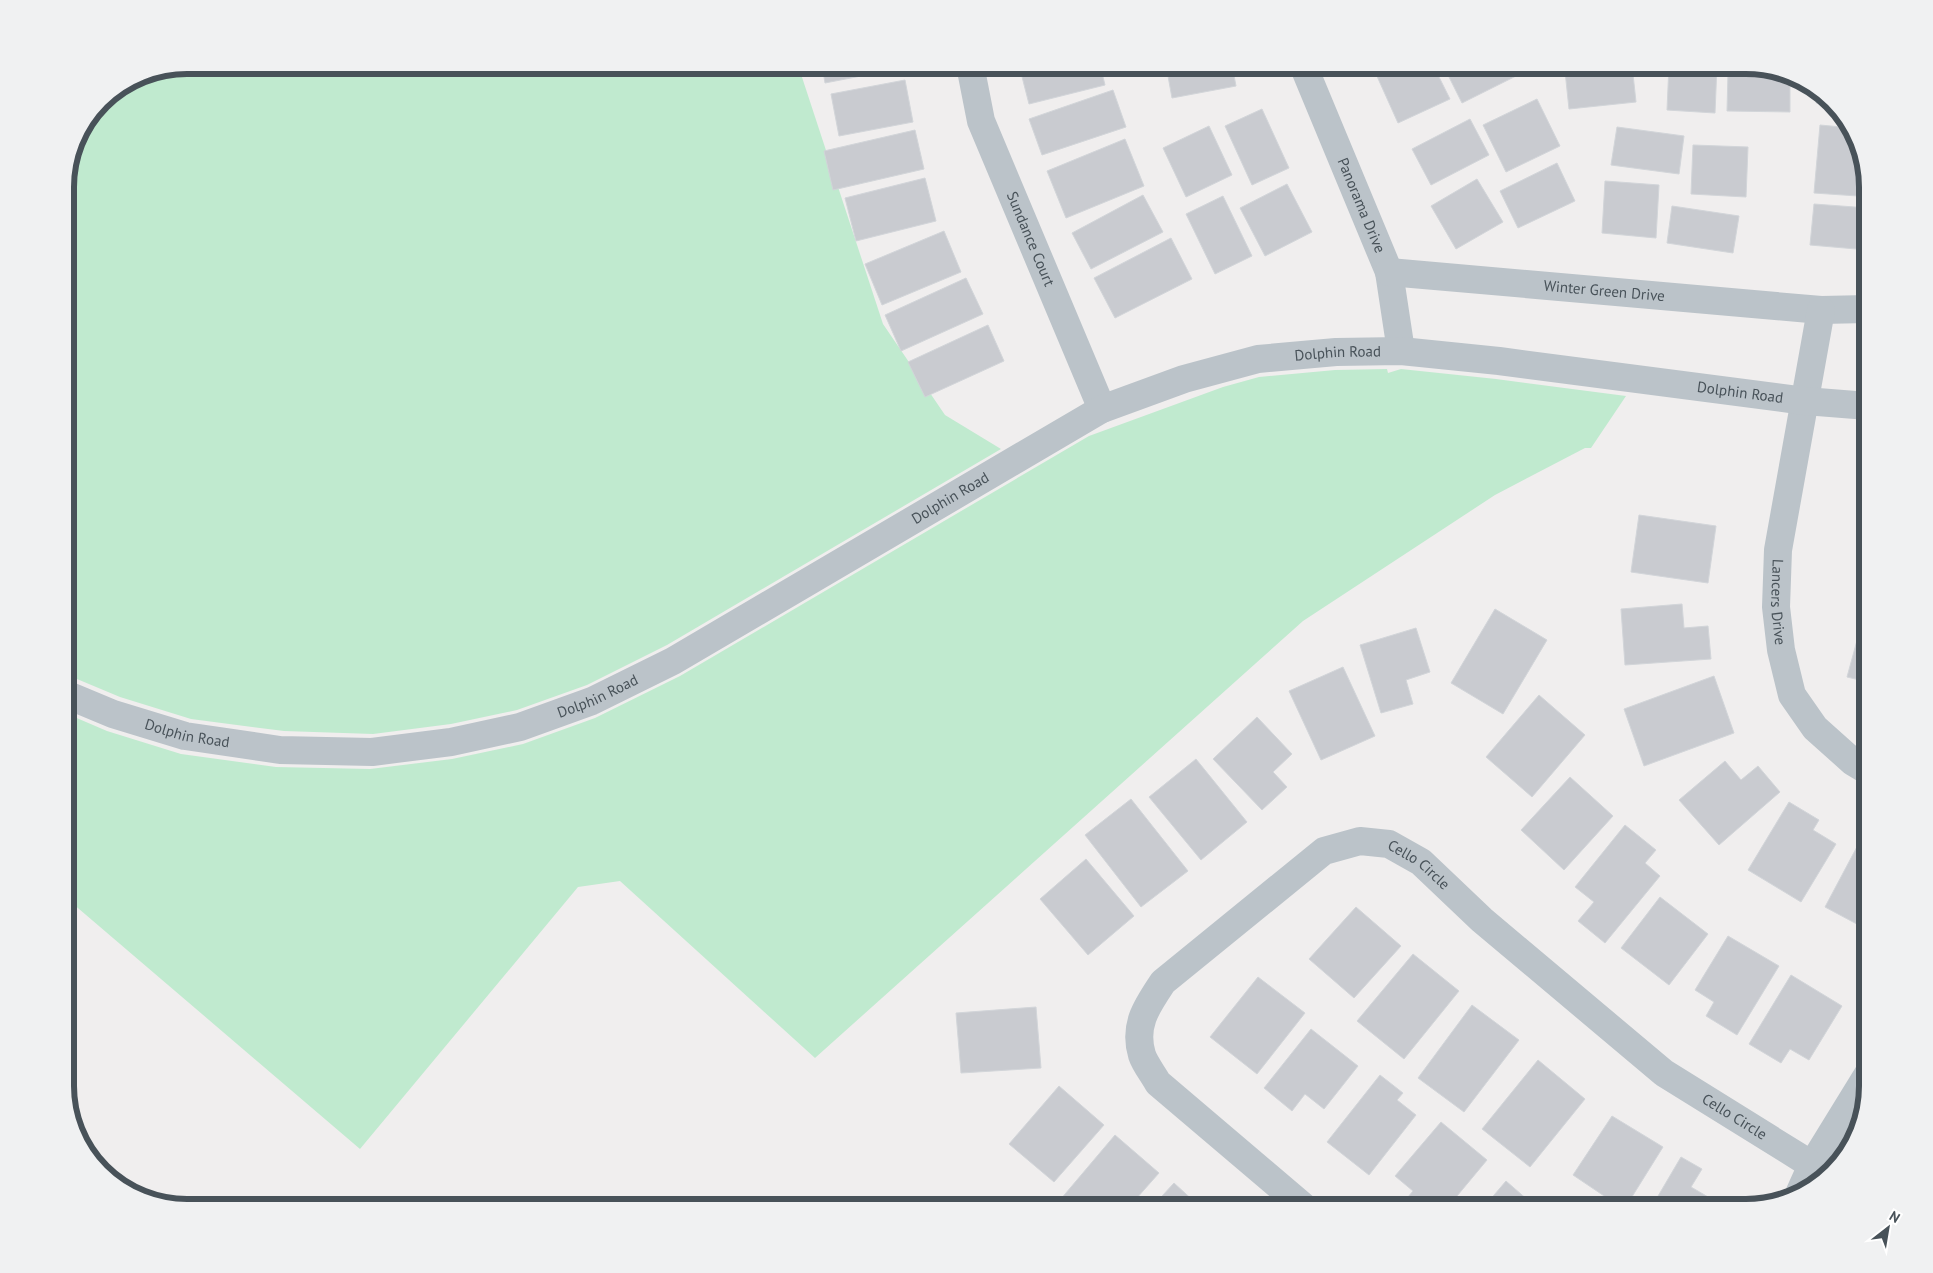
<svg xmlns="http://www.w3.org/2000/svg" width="1933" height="1273" viewBox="0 0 1933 1273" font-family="'PT Sans',sans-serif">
	<rect width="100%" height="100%" fill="#f0eeee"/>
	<path fill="#c0eacf" d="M 186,65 L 798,65 L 883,324 L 945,415 L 1001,449 L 667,645 L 587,685 L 517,710 L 451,724 L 373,734 L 284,731 L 191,719 L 120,697 L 65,674 L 65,179 L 74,140 L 101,100 L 140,74 Z
		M 1387,369 L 1388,373 L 1401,369 L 1496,379 L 1626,396 L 1591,448 L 1585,448 L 1495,495 L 1303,621 L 815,1058 L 620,881 L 578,887 L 360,1149 L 65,897 L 65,713 L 107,731 L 181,754 L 276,767 L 370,769 L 452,759 L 523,744 L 595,718 L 680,676 L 1089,436 L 1223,387 L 1259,377 L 1335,370 Z"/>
	<path fill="#c9cbd0" stroke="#d2d5d9" d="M 822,65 L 901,65 L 902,68 L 825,83 Z
		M 1019,65 L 1100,65 L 1105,85 L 1029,104 Z
		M 1166,65 L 1232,65 L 1236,86 L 1172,98 Z
		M 1396,65 L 1433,65 L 1450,99 L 1398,123 L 1376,74 Z
		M 1443,65 L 1514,65 L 1518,75 L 1462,103 Z
		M 1632,65 L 1636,102 L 1569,109 L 1565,71 Z
		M 1669,65 L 1717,65 L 1715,113 L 1667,110 Z
		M 1728,73 L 1777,74 L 1790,78 L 1790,112 L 1727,111 Z
		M 905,80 L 913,122 L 839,136 L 831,94 Z
		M 1817,89 L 1832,104 L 1816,103 Z
		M 1113,90 L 1126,127 L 1042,155 L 1029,119 Z
		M 1537,99 L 1560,146 L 1506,172 L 1483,125 Z
		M 1262,109 L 1289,168 L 1252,185 L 1225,126 Z
		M 1470,119 L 1489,155 L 1431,185 L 1412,149 Z
		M 1820,125 L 1852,128 L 1861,160 L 1858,196 L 1814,193 Z
		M 1209,126 L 1232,175 L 1186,197 L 1163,148 Z
		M 1617,127 L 1684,136 L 1679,174 L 1611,165 Z
		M 915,130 L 924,169 L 833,190 L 824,151 Z
		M 1125,139 L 1144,186 L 1066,218 L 1047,171 Z
		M 1693,145 L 1748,147 L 1746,197 L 1691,194 Z
		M 1557,163 L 1575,201 L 1518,228 L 1500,191 Z
		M 925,178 L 936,221 L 856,241 L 845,198 Z
		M 1477,179 L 1503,222 L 1456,249 L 1431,206 Z
		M 1605,181 L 1659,185 L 1656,238 L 1602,233 Z
		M 1287,184 L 1312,232 L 1265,256 L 1240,208 Z
		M 1143,195 L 1163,232 L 1091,269 L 1072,233 Z
		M 1223,196 L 1252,256 L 1215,274 L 1186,214 Z
		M 1814,204 L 1868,208 L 1868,250 L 1810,245 Z
		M 1672,206 L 1739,216 L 1733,253 L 1667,243 Z
		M 944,231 L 961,272 L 882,305 L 865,264 Z
		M 1171,238 L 1192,279 L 1115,318 L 1094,278 Z
		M 966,278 L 983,314 L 901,351 L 885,315 Z
		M 988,325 L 1004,361 L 925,397 L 908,362 Z
		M 1639,515 L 1716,526 L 1708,583 L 1631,572 Z
		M 1682,604 L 1684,628 L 1708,626 L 1711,659 L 1625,665 L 1621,609 Z
		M 1867,604 L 1868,604 L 1868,682 L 1847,677 Z
		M 1495,609 L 1547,640 L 1503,714 L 1451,683 Z
		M 1416,628 L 1430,672 L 1406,680 L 1413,704 L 1381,713 L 1360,645 Z
		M 1343,667 L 1375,736 L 1321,760 L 1289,691 Z
		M 1714,676 L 1734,733 L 1644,766 L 1624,709 Z
		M 1539,695 L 1585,735 L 1532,797 L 1486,757 Z
		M 1257,717 L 1292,754 L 1273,772 L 1287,787 L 1262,810 L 1213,759 Z
		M 1196,759 L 1247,822 L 1201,860 L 1149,797 Z
		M 1725,761 L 1741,780 L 1758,766 L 1780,792 L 1719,845 L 1679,800 Z
		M 1570,777 L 1613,816 L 1564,870 L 1521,830 Z
		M 1131,799 L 1188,871 L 1141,907 L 1085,835 Z
		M 1789,802 L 1819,820 L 1813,830 L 1836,844 L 1801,902 L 1748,870 Z
		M 1625,825 L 1656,850 L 1645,863 L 1660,876 L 1605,943 L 1578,921 L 1594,902 L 1575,887 Z
		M 1859,843 L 1868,847 L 1868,930 L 1825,907 Z
		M 1086,859 L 1134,916 L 1088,955 L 1040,899 Z
		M 1660,897 L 1708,934 L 1669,985 L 1621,948 Z
		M 1356,907 L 1401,946 L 1354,998 L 1309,959 Z
		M 1728,936 L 1779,966 L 1737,1035 L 1706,1016 L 1714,1002 L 1695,990 Z
		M 1413,954 L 1459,991 L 1404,1059 L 1357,1021 Z
		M 1791,975 L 1842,1006 L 1809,1060 L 1790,1049 L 1781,1063 L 1749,1044 Z
		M 1258,977 L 1305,1013 L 1257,1074 L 1210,1037 Z
		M 1472,1005 L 1519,1040 L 1464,1112 L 1418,1078 Z
		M 1036,1007 L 1041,1068 L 961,1073 L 956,1013 Z
		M 1311,1029 L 1358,1066 L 1324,1109 L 1305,1094 L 1292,1111 L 1264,1088 Z
		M 1538,1060 L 1585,1099 L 1530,1167 L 1482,1129 Z
		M 1380,1075 L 1403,1093 L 1397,1100 L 1416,1115 L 1369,1175 L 1327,1142 Z
		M 1059,1086 L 1104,1125 L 1054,1182 L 1009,1144 Z
		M 1612,1116 L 1663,1147 L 1625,1208 L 1622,1208 L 1573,1175 Z
		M 1441,1122 L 1487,1160 L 1447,1208 L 1410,1208 L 1403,1203 L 1413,1191 L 1395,1176 Z
		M 1115,1135 L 1159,1173 L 1128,1208 L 1069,1208 L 1060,1200 Z
		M 1681,1157 L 1702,1169 L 1691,1187 L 1720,1204 L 1717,1208 L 1651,1208 Z
		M 1506,1181 L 1537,1208 L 1483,1208 Z
		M 1174,1183 L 1198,1205 L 1195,1208 L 1151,1208 Z"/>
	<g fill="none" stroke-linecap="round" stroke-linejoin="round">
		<g stroke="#bbc3c9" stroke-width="28">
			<path id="s1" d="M 970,65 L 981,121 L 1102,409"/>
			<path id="s2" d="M 1303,65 L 1389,272 L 1401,351"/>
			<path id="s3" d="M 1389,272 L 1821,310 L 1868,309"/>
			<path id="s4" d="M 1821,310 L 1778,550 L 1776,607 L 1781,650 L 1792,695 L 1815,728 L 1853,762 L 1868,771"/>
			<path id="s5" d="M 65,694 L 113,714 L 185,736 L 280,750 L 372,752 L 451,742 L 520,727 L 592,701 L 673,661 L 1102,409 L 1184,379 L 1258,359 L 1336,352 L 1401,351 L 1499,361 L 1805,401 L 1868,406"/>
			<path d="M 1799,1194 L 1812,1165 L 1868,1074"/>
			<path id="s6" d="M 1305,1208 L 1158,1083 C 1153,1074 1145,1064 1142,1055 C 1133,1025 1147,1006 1163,982 L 1324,851 L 1360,841 L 1389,844 L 1421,862 L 1482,920 L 1664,1073 L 1812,1165"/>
		</g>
	</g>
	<g text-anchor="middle" stroke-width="4" stroke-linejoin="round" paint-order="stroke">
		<g font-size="15" fill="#485259" stroke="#fff">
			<text dy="5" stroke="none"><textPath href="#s2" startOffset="152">Panorama Drive</textPath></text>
			<text dy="5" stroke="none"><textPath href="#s1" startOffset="185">Sundance Court</textPath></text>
			<text dy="5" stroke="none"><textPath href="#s3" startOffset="216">Winter Green Drive</textPath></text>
			<text dy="5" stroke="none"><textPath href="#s5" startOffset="1374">Dolphin Road</textPath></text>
			<text dy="5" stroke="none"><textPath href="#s5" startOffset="1779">Dolphin Road</textPath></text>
			<text dy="5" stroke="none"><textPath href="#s5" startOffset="954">Dolphin Road</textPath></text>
			<text dy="5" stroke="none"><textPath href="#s4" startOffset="296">Lancers Drive</textPath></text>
			<text dy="5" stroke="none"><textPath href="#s5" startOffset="549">Dolphin Road</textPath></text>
			<text dy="5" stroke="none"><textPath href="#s5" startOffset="129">Dolphin Road</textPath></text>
			<text dy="5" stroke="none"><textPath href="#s6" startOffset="615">Cello Circle</textPath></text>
			<text dy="5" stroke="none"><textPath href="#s6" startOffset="1020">Cello Circle</textPath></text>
		</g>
	</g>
	<path d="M0 0H1933V1273H0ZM187 74H1746A113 113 0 0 1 1859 187V1086A113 113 0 0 1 1746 1199H187A113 113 0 0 1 74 1086V187A113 113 0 0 1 187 74Z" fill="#f0f1f2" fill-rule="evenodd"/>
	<path fill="none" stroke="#485259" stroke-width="6" d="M187 74H1746A113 113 0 0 1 1859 187V1086A113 113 0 0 1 1746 1199H187A113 113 0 0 1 74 1086V187A113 113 0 0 1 187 74Z"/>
	<g transform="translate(1888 1228) rotate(31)" stroke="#ffffff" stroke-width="4" paint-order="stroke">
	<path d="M0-4L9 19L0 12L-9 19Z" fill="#485259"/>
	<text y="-8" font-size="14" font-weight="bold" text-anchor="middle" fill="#485259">N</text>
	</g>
</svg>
